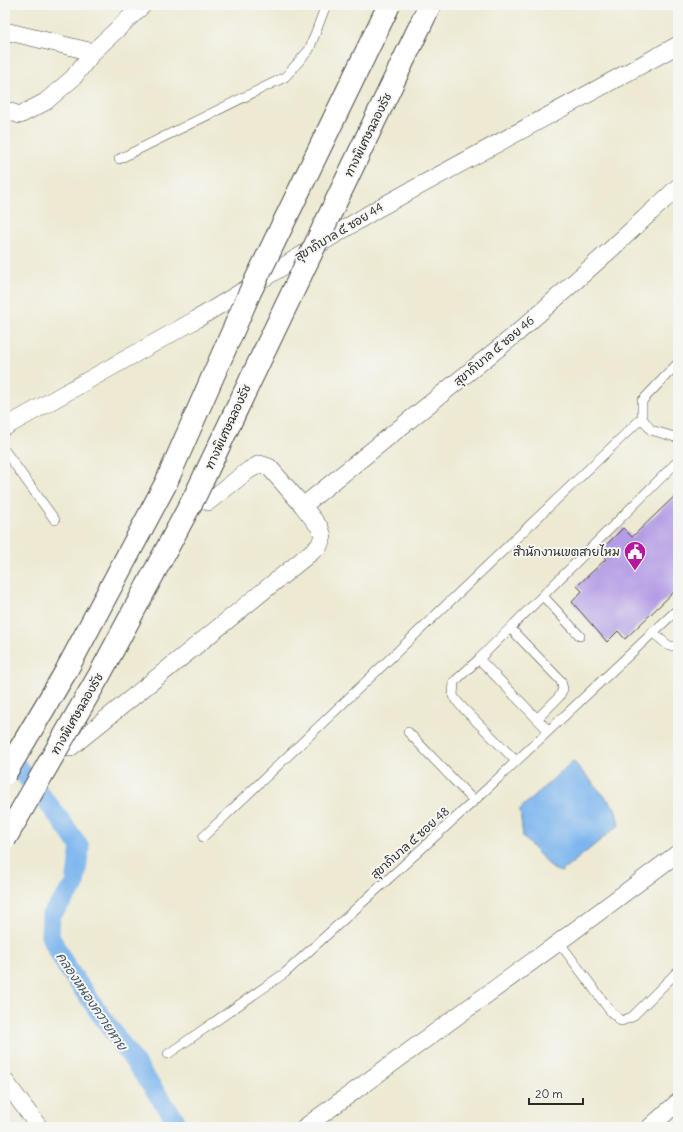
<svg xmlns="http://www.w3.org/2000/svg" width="683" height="1132" viewBox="0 0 683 1132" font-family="Delius,'Playpen Sans Thai',sans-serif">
	<rect width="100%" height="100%" fill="#f6f6f2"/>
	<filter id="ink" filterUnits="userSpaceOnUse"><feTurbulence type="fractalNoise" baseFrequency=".025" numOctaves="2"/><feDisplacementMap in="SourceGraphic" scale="8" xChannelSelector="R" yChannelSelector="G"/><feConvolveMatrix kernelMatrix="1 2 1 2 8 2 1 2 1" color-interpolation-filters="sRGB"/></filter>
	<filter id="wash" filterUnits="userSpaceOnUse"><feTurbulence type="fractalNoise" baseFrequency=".012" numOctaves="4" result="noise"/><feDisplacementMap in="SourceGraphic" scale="16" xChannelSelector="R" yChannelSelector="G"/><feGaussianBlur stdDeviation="0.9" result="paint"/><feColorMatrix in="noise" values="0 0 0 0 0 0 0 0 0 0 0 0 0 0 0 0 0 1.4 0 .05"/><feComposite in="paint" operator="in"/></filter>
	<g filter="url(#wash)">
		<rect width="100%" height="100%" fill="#ede9d2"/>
		<path fill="#7db6ee" stroke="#54708c" d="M 573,761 L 615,808 L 619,825 L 561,872 L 553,869 L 523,837 L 520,809 Z"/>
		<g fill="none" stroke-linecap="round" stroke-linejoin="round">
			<path stroke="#7db6ee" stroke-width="19" d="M 5,751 L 54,811 L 80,847 L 75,885 L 51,915 L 50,936 L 66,966 L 175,1119 L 179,1127"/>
		</g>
		<g id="blocks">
			<path fill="#b49de5" d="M 678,493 L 678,588 L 625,639 L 618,631 L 607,642 L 572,602 L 582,591 L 577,586 L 606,559 L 599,552 L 623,528 L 632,537 Z"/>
		</g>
	</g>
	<g filter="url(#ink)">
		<use href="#blocks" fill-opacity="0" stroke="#484844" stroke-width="1"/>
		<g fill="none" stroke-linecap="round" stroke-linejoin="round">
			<g stroke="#484844" stroke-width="10">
				<path id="lane" d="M 119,159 L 285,77 L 309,50 L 326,5
					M 678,363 L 642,401 L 642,418 L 651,430 L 678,438
					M 5,451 L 55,520
					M 543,596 L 580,636
					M 510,628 L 561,681 L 563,689 L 559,697 L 538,718
					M 652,632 L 669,646 L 678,646
					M 479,659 L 548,730
					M 408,732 L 474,801
					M 516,761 L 460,705 L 453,696 L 454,682 L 479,659 L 678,461
					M 203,837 L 642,418
					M 559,942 L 611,1012 L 621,1021 L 632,1017 L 678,971
					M 168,1054 L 285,973 L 474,801 L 678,609"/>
			</g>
			<g stroke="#484844" stroke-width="18">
				<path id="street" d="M 5,31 L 93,52 L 143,5
					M 5,110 L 20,115 L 45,102 L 73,78 L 93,52
					M 5,427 L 197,319 L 377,209 L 678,45
					M 303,506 L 516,334 L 608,252 L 678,187
					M 70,748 L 319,546 L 323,536 L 320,528 L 303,506 L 269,467 L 260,464 L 249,470 L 208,502
					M 5,1081 L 39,1127
					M 305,1127 L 559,942 L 678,853
					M 650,1127 L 678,1102"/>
			</g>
			<use href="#lane" stroke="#fff" stroke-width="9"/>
			<use href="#street" stroke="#fff" stroke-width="17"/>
			<g stroke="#484844" stroke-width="24" stroke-linecap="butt">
				<path id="highway-bridge" d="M 5,774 L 65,673 L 165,485 L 250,292 L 389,5
					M 5,839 L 100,674 L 195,496 L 430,5"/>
			</g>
			<use href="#highway-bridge" stroke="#fff" stroke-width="22"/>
		</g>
	</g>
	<defs>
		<g id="civic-pin" transform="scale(1.15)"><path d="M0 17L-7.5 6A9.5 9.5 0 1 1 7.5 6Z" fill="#b5179e" stroke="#f6f6f2"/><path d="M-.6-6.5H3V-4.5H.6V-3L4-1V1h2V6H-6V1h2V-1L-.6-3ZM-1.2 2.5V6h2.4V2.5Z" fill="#fff"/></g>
	</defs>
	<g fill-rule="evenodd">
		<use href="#civic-pin" x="635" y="552"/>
	</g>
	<g text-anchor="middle" stroke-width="4" stroke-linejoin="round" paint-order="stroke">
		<g font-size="12" fill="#2b2b2b" stroke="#f6f6f2">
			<text transform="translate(368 135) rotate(-64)" y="4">ทางพิเศษฉลองรัช</text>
			<text transform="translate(339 232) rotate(-31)" y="4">สุขาภิบาล ๕ ซอย 44</text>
			<text transform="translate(494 351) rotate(-40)" y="4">สุขาภิบาล ๕ ซอย 46</text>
			<text transform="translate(228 427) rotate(-65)" y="4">ทางพิเศษฉลองรัช</text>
			<text transform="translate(77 714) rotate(-60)" y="4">ทางพิเศษฉลองรัช</text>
			<text transform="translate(410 843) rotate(-42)" y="4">สุขาภิบาล ๕ ซอย 48</text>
		</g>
		<g font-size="12" fill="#2b2b2b" stroke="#f6f6f2" text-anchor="end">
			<text x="620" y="556">สำนักงานเขตสายไหม</text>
		</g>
		<g font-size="13" font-style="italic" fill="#456" stroke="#f6f6f2">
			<text transform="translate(92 1001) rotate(56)" y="5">คลองหนองควายหาย</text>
		</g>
	</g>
	<rect width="683" height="1132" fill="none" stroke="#f6f6f2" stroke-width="20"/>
	<path d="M529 1098v6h54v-6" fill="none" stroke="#2b2b2b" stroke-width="2"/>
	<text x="535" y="1098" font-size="12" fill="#2b2b2b" stroke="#f6f6f2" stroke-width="3" paint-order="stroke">20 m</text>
</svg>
